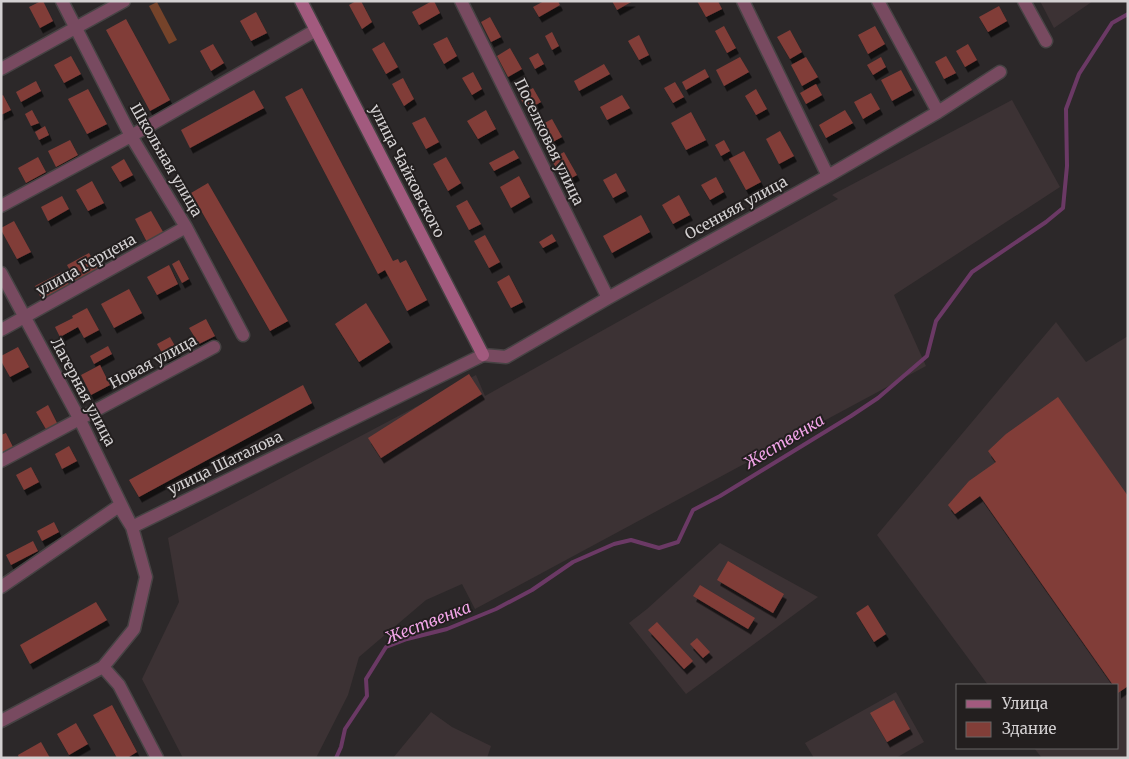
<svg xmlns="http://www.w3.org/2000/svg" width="1129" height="759" viewBox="0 0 1129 759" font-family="Merriweather,serif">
	<defs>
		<filter id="shadow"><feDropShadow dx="3" dy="5.5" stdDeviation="0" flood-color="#0009"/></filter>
	</defs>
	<rect width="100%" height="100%" fill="#2c2829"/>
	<path fill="#3c3234" d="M 1040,1 L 1093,1 L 1054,28 Z
		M 1012,100 L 1060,187 L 894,295 L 926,366 L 475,609 L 462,584 L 426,600 L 359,657 L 348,695 L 316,758 L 183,758 L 142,679 L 179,602 L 168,538 L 476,375 L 485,396 L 838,199 L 832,195 Z
		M 1056,322 L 1086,362 L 1128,336 L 1128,758 L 1042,758 L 1034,748 L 1118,748 L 1118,685 L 988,685 L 877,535 Z
		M 720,543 L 818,597 L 686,694 L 629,623 L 647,609 Z
		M 896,692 L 924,742 L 896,758 L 814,758 L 805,743 Z
		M 431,712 L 452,727 L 491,746 L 487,758 L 393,758 Z"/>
	<path fill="#75432a" d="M 157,2 L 177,40 L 169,44 L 149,6 Z"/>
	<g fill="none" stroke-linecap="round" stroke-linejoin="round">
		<path stroke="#6b3965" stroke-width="4" d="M 336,758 L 341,747 L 345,729 L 367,696 L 366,679 L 386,647 L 407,639 L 447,629 L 496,609 L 532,590 L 573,562 L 614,544 L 631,540 L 659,548 L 678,542 L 693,510 L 720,496 L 851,416 L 878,398 L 927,356 L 936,321 L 972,272 L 1046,222 L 1063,208 L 1067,166 L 1066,109 L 1079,74 L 1112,23 L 1128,14"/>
	</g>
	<path fill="#813e38" filter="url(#shadow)" d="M 41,1 L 43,1 L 53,21 L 40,28 L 29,7 Z
		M 356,1 L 361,1 L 372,22 L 362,29 L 349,5 Z
		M 432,1 L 434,1 L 440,13 L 419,25 L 412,12 Z
		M 544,1 L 558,1 L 560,5 L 539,17 L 533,7 Z
		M 612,1 L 633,1 L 617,10 Z
		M 697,1 L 718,1 L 722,9 L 706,17 Z
		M 999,6 L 1007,21 L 988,32 L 979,17 Z
		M 256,12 L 267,33 L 251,41 L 240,21 Z
		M 490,17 L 501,37 L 491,42 L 481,22 Z
		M 126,19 L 170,100 L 150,111 L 106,30 Z
		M 724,26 L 736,48 L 727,53 L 715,31 Z
		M 875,26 L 885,44 L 868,54 L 858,35 Z
		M 790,30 L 802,52 L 790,59 L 777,37 Z
		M 552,32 L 559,46 L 552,50 L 545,36 Z
		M 639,35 L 649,55 L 639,60 L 628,41 Z
		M 447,37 L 457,56 L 444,64 L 433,44 Z
		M 384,42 L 398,67 L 386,74 L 372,49 Z
		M 213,44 L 224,63 L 211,71 L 200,51 Z
		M 968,44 L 977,60 L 965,67 L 956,51 Z
		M 510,48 L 522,69 L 508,77 L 497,56 Z
		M 538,53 L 544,64 L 535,69 L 529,58 Z
		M 71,56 L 81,74 L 64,83 L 54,65 Z
		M 946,56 L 956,73 L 944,79 L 935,62 Z
		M 740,57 L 749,72 L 724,86 L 716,70 Z
		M 806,57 L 818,77 L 802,86 L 791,65 Z
		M 881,57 L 886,67 L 873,75 L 867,65 Z
		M 604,64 L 610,74 L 579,91 L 574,81 Z
		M 705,69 L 709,77 L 686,90 L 682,82 Z
		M 901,70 L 912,90 L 892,101 L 881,80 Z
		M 473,72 L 482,89 L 472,95 L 462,78 Z
		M 403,78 L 414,99 L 404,106 L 392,84 Z
		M 36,81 L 41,91 L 21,102 L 16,92 Z
		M 675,82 L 684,97 L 673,103 L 664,88 Z
		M 816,84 L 822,95 L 806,104 L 800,93 Z
		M 302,88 L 393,261 L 398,259 L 400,263 L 406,260 L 427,300 L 407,311 L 385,270 L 378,274 L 285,97 Z
		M 533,88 L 541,102 L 527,110 L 519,96 Z
		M 88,89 L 107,124 L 87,134 L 68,99 Z
		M 756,89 L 767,109 L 756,115 L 745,96 Z
		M 254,90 L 264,108 L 190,148 L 181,130 Z
		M 871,93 L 880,109 L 863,119 L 854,102 Z
		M 3,95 L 11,110 L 1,115 L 1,96 Z
		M 622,95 L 630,108 L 607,120 L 600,107 Z
		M 32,110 L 39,123 L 31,126 L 25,114 Z
		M 486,110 L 496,129 L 478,139 L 467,121 Z
		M 845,110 L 853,123 L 826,138 L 819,125 Z
		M 691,112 L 706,140 L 686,150 L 671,123 Z
		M 425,117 L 439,142 L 426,149 L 412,123 Z
		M 552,119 L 562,137 L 547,145 L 537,127 Z
		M 45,126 L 49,135 L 39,140 L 35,132 Z
		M 780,131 L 794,156 L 779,164 L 766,139 Z
		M 70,140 L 78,155 L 56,167 L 48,151 Z
		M 724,140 L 730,151 L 721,156 L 715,145 Z
		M 514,150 L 519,158 L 494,171 L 489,163 Z
		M 744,151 L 761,182 L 746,190 L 729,159 Z
		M 564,152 L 577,175 L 564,182 L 551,159 Z
		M 38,157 L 46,172 L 26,183 L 18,168 Z
		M 446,157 L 461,183 L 448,191 L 433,164 Z
		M 124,159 L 133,175 L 120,182 L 111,167 Z
		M 616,173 L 626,191 L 613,198 L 603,180 Z
		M 519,176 L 530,197 L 511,208 L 500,187 Z
		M 716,177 L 724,192 L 710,200 L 701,185 Z
		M 92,181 L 104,203 L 88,211 L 76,190 Z
		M 208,183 L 288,321 L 270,331 L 191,193 Z
		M 679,195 L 690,215 L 673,224 L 662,205 Z
		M 62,196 L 69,209 L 48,221 L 41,207 Z
		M 467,200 L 481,224 L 469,230 L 456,206 Z
		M 151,211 L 166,237 L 149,246 L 135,219 Z
		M 641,215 L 650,232 L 612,253 L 603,236 Z
		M 14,221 L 31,252 L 17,259 L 1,230 L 1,228 Z
		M 552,234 L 556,241 L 543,248 L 539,242 Z
		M 485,235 L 500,262 L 489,268 L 474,241 Z
		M 89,253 L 99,271 L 77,283 L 67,265 Z
		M 179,260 L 189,279 L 182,283 L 172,264 Z
		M 169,265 L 178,284 L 157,295 L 147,277 Z
		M 62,272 L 71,288 L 43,302 L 35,286 Z
		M 509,275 L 523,302 L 511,308 L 497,282 Z
		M 129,289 L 142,313 L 114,328 L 101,304 Z
		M 366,303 L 390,342 L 359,362 L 335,324 Z
		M 87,308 L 99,330 L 84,338 L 78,327 L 60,337 L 55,327 L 73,318 L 72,316 Z
		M 206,319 L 215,336 L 199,344 L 189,328 Z
		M 170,337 L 179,353 L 166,360 L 157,344 Z
		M 108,346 L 112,354 L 94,364 L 90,356 Z
		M 18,347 L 29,367 L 10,377 L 1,361 L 1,356 Z
		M 100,365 L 110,385 L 91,395 L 81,375 Z
		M 469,374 L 482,394 L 381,458 L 368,438 Z
		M 303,385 L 312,403 L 139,497 L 129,480 Z
		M 1058,397 L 1128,496 L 1128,686 L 1118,693 L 1118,685 L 1113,685 L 980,496 L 955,514 L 948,505 L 969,481 L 996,462 L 988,451 L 1006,434 Z
		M 48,405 L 58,425 L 47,431 L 36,412 Z
		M 6,433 L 13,447 L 1,453 L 1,435 Z
		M 69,446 L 77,461 L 62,469 L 55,454 Z
		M 31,467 L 39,482 L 24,490 L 16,475 Z
		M 54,522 L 59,532 L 42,541 L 37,531 Z
		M 33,541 L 38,551 L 11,565 L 6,555 Z
		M 728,561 L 784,594 L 773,613 L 717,580 Z
		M 700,585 L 755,618 L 748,629 L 693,596 Z
		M 96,602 L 107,620 L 30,664 L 20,645 Z
		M 868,605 L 886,634 L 874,642 L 856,613 Z
		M 657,622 L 693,661 L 684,669 L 648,630 Z
		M 697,638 L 710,652 L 703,658 L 690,644 Z
		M 894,700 L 910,729 L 887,742 L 870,713 Z
		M 112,705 L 137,752 L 127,758 L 117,758 L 93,715 Z
		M 76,723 L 88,744 L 69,755 L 57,734 Z
		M 41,742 L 50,758 L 19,758 L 18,755 Z"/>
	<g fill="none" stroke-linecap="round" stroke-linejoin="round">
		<g stroke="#474344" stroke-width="15">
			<path id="street" d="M 62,1 L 131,136 L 186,227 L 243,335
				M 461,1 L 608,298
				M 743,1 L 828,176
				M 878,1 L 938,112
				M 1024,1 L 1046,41
				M 1,69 L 124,1
				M 1,206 L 131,136 L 316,30
				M 1,273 L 80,420 L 132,527 L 146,577 L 134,629 L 103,667 L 1,721
				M 1,330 L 186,227
				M 1,461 L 214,347
				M 1,587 L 119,506 L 132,527 L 483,355 L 506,357 L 608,298 L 828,176 L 938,112 L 1000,72
				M 103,667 L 119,685 L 157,758"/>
		</g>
		<g stroke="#474344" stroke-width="15">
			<path id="secondary" d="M 301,1 L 483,355"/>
		</g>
		<use href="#street" stroke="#784a60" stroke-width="12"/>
		<use href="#secondary" stroke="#a25a7e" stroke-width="12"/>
	</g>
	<g text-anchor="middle" stroke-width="4" stroke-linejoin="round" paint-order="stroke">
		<g font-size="15" fill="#d3d0d1" stroke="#231f1f">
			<text transform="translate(549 142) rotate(64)" y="5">Поселковая улица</text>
			<text transform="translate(166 160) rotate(60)" y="5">Школьная улица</text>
			<text transform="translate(407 171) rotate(63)" y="5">улица Чайковского</text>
			<text transform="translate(736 208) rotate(-29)" y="5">Осенняя улица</text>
			<text transform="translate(86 265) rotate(-29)" y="5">улица Герцена</text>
			<text transform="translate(153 362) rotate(-28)" y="5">Новая улица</text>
			<text transform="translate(83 392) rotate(62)" y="5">Лагерная улица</text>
			<text transform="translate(225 463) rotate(-26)" y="5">улица Шаталова</text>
		</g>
		<g font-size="16" font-style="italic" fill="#f1a4e7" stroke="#231f1f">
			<text transform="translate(784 441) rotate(-31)" y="6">Жественка</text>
			<text transform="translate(428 622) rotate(-21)" y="6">Жественка</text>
		</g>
	</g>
	<rect width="1129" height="759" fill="none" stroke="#d3d0d1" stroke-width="5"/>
	<rect x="956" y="684" width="162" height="65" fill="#231f1f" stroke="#696666"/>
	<rect x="966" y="700" width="25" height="8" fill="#a25a7e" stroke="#696666"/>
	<text x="1002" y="709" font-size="15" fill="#d3d0d1">Улица</text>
	<rect x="966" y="722" width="25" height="15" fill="#813e38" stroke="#696666"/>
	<text x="1002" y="734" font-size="15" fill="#d3d0d1">Здание</text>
</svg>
